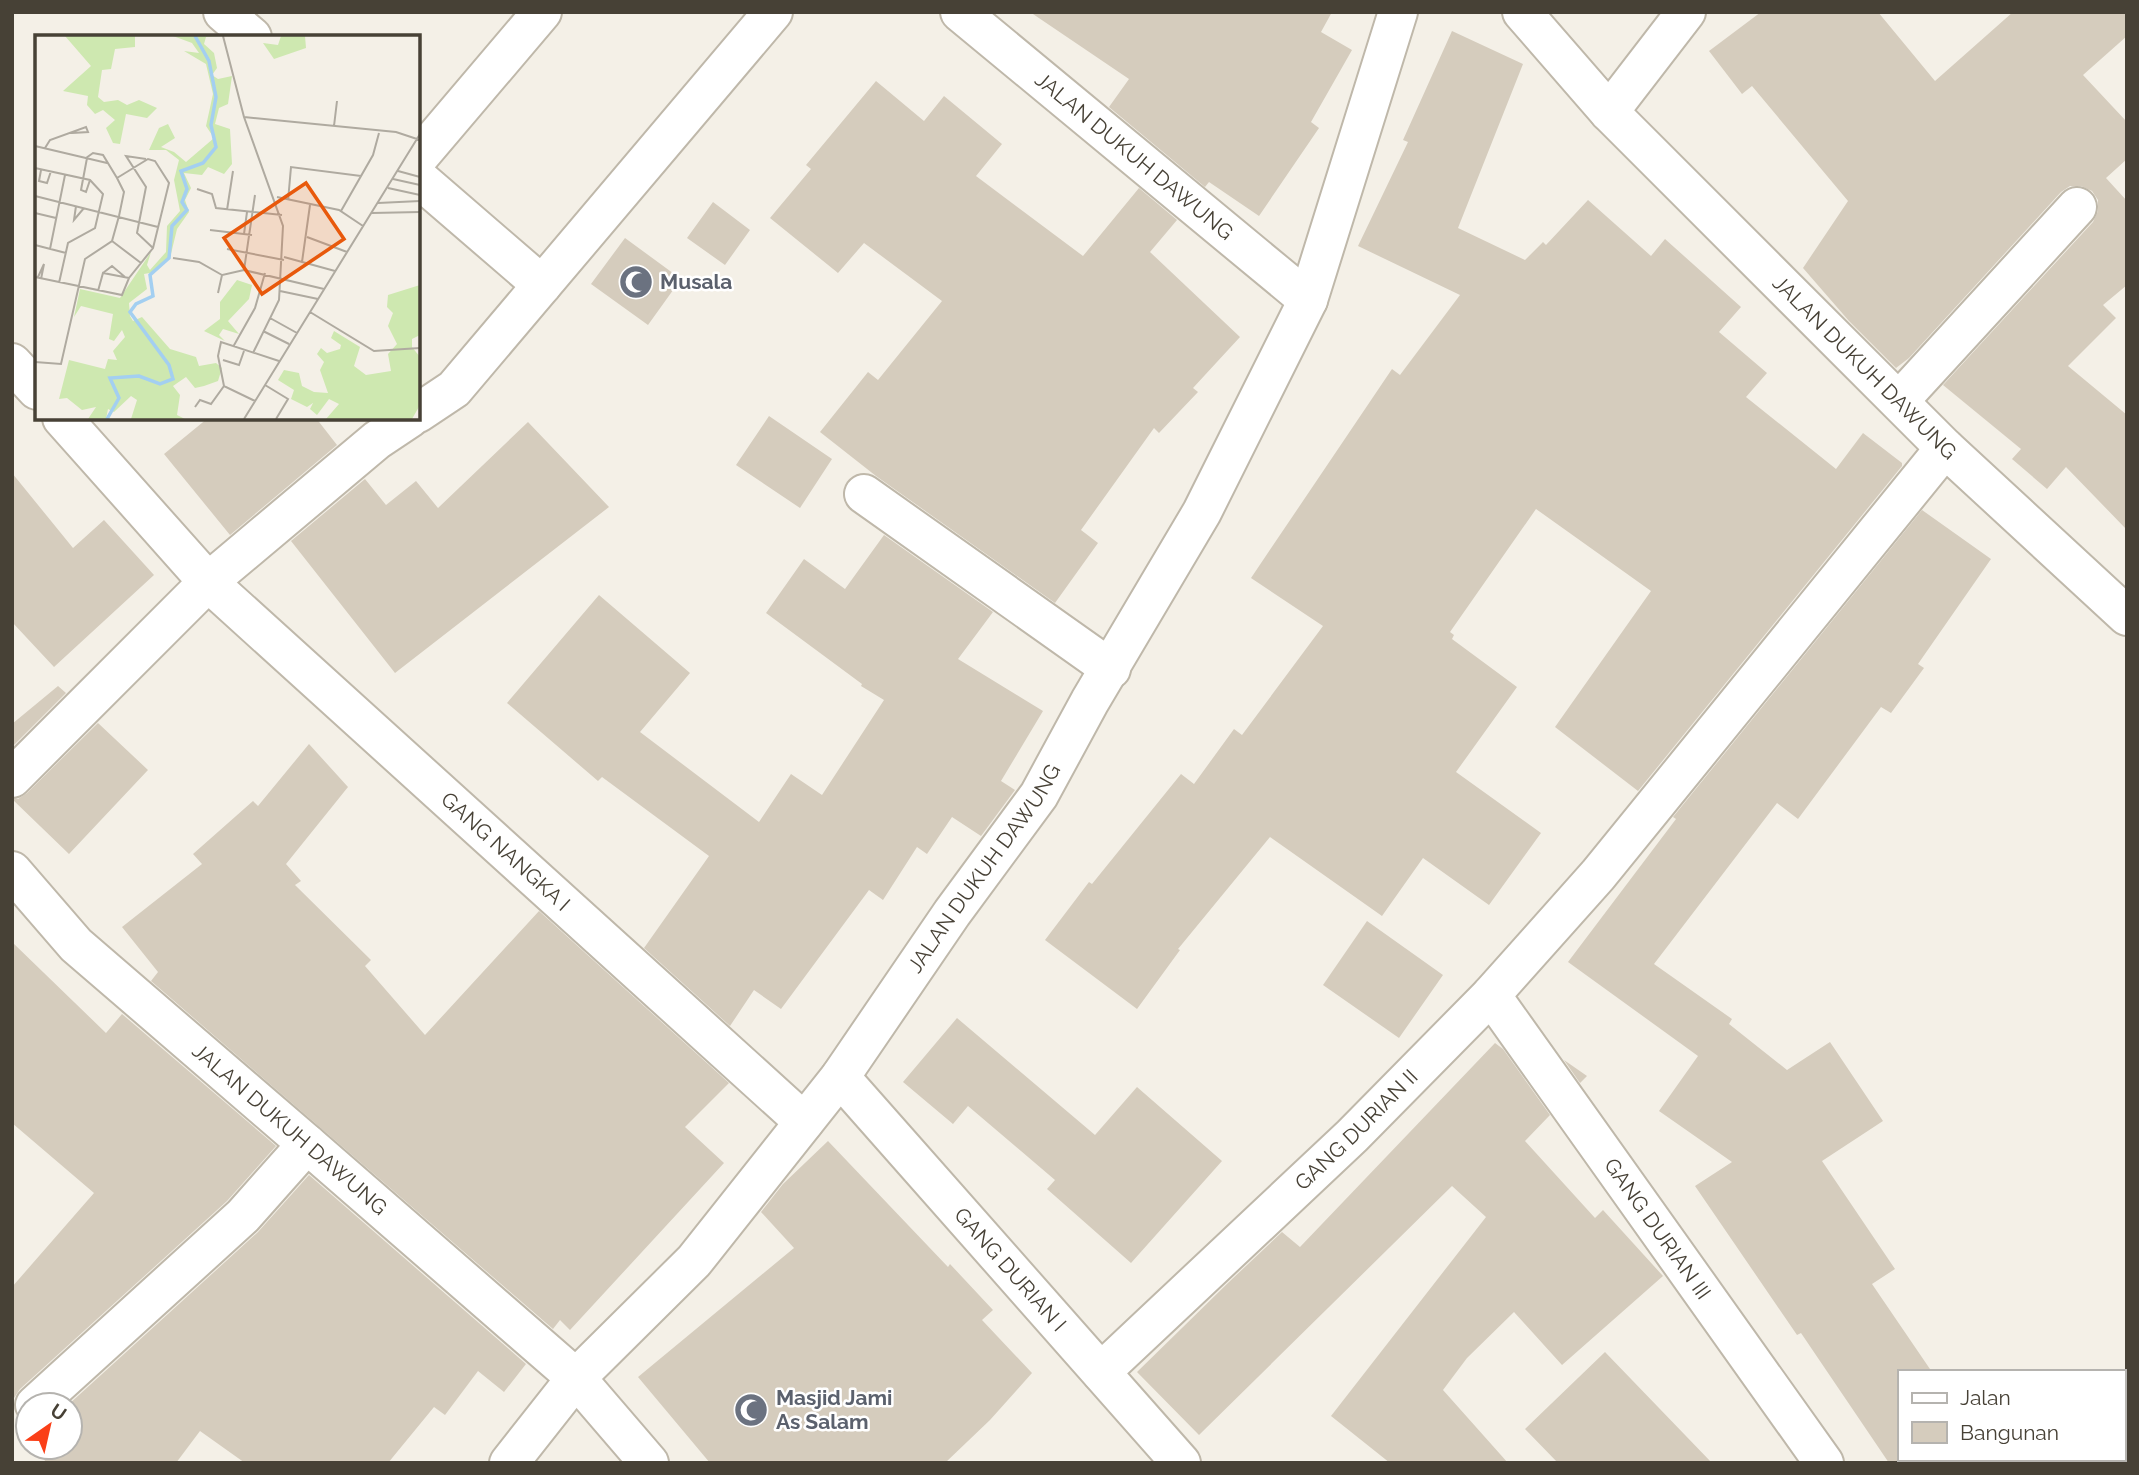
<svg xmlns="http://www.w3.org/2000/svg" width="2139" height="1475" viewBox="0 0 2139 1475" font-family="Raleway,sans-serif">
	<rect width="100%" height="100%" fill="#f4f0e7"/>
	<path fill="#d5ccbd" d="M 1030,12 L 1332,12 L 1321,32 L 1352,50 L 1311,122 L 1319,128 L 1259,216 L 1209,182 L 1205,187 L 1109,107 L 1129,79 Z
		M 1761,12 L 1878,12 L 1935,81 L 2013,12 L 2127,12 L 2127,36 L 2083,75 L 2127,122 L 2127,159 L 2106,178 L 2127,201 L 2127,285 L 2103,305 L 2116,318 L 2068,366 L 2127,415 L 2127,530 L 2066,467 L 2047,489 L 2012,459 L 2021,449 L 1943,385 L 2093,222 L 2098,211 L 2098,200 L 2092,191 L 2081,186 L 2070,186 L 2061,192 L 1909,358 L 1896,368 L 1849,321 L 1803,268 L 1848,201 L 1752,86 L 1742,94 L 1709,51 Z
		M 1452,31 L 1523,64 L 1458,228 L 1525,260 L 1543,242 L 1546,245 L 1588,200 L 1651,256 L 1665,239 L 1741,307 L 1719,332 L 1767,373 L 1746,397 L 1836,469 L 1863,433 L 1902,463 L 1902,466 L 1638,791 L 1555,727 L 1651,591 L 1536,509 L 1450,632 L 1454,635 L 1452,639 L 1517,687 L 1456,772 L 1541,833 L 1489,905 L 1423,858 L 1382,916 L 1270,837 L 1178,949 L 1180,950 L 1137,1009 L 1045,940 L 1089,882 L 1092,884 L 1181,774 L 1194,784 L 1234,729 L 1242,735 L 1323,626 L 1251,578 L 1392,369 L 1400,375 L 1460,295 L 1358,246 L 1408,142 L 1403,140 Z
		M 876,81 L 924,121 L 944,96 L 1002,144 L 976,176 L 1083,256 L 1139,188 L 1177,220 L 1150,252 L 1240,337 L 1193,388 L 1198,392 L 1159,433 L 1154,428 L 1081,530 L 1098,543 L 1055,603 L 876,476 L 820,432 L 868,372 L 878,380 L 942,301 L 864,243 L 838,273 L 770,218 L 811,169 L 806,165 Z
		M 713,202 L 750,230 L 725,265 L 687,238 Z
		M 625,238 L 681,279 L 648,325 L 591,284 Z
		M 769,416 L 832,459 L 800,508 L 736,465 Z
		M 208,418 L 316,418 L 337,445 L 230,535 L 164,454 Z
		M 528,422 L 609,507 L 395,673 L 291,541 L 365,479 L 386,505 L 416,481 L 438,508 Z
		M 12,473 L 73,548 L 104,520 L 154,575 L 54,667 L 12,622 Z
		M 1922,510 L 1991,559 L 1918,664 L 1924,668 L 1891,713 L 1881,707 L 1798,819 L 1777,803 L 1654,964 L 1732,1019 L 1729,1024 L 1787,1070 L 1830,1042 L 1883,1121 L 1822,1161 L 1895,1269 L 1872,1284 L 1932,1372 L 1899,1372 L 1899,1463 L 1889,1463 L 1801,1333 L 1797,1335 L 1695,1186 L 1732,1162 L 1659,1111 L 1698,1056 L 1568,962 L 1676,819 L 1673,817 Z
		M 884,535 L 993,612 L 958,659 L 1043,711 L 1001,781 L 1015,790 L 981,836 L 952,817 L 927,854 L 917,847 L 883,900 L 869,890 L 781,1009 L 754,990 L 730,1026 L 644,948 L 709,856 L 602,777 L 598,781 L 507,703 L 599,595 L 690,673 L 640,732 L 759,822 L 791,774 L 822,795 L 884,700 L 861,686 L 862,684 L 766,613 L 804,559 L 845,589 Z
		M 58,686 L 66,693 L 12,747 L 12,724 Z
		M 98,723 L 148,770 L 69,854 L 12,799 L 18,799 L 27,793 Z
		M 309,744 L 348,787 L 286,864 L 301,881 L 295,885 L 371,960 L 365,966 L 425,1035 L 539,911 L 729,1083 L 685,1127 L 724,1163 L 570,1330 L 560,1320 L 553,1329 L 151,981 L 158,972 L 122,927 L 202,864 L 193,854 L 253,801 L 258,806 Z
		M 1367,921 L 1443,975 L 1399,1038 L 1323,985 Z
		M 12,942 L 106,1033 L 122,1014 L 276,1146 L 227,1201 L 20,1389 L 14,1398 L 14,1403 L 12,1400 L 12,1287 L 94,1193 L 12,1123 Z
		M 957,1018 L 1095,1135 L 1137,1087 L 1222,1161 L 1131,1263 L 1047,1189 L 1055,1180 L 968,1106 L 953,1124 L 903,1082 Z
		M 1495,1043 L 1503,1049 L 1550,1115 L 1525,1141 L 1595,1218 L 1603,1210 L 1663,1276 L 1562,1365 L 1514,1312 L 1467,1358 L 1443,1390 L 1508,1463 L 1390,1463 L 1331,1416 L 1486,1217 L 1452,1186 L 1199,1435 L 1137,1372 L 1229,1282 L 1282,1232 L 1300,1247 Z
		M 1564,1060 L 1587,1076 L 1580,1083 Z
		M 828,1141 L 948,1267 L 950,1264 L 993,1310 L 982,1320 L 1032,1373 L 990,1420 L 945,1463 L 710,1463 L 638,1377 L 794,1248 L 761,1212 L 783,1184 Z
		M 309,1175 L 526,1364 L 504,1392 L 478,1371 L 445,1415 L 434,1407 L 388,1463 L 245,1463 L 200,1431 L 176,1463 L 46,1463 L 38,1447 L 70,1447 L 70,1405 L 68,1405 L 258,1232 Z
		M 1605,1352 L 1712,1463 L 1558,1463 L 1525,1429 Z"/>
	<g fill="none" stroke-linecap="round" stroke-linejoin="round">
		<g stroke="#bfb8aa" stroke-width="42">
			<g id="minor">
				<path d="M 223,12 L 252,37"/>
				<path id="s1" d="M 960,12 L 1308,300"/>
				<path id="s2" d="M 1522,12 L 1609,112 L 1945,448 L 2127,616"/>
				<path d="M 1609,112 L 1686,12"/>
				<path d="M 418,158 L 542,12"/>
				<path d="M 418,178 L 542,285"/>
				<path d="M 12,363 L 37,390"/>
				<path d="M 1899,401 L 2077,207"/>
				<path d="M 418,413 L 454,389 L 773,12"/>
				<path id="s3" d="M 62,418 L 208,582 L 804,1122"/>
				<path d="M 864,494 L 1111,669"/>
				<path d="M 12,778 L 208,582 L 377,440 L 410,418"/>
				<path id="s4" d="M 12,871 L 76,945 L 307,1144 L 576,1378 L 649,1463"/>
				<path id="s5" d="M 1491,995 L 1824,1463"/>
				<path id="s6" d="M 840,1077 L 1181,1463"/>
				<path id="s7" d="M 1101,1372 L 1352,1136 L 1491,995 L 1598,875 L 1945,448"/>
				<path d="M 35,1405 L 243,1216 L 307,1144"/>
				<path id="s8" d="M 509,1463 L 576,1378 L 694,1261 L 840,1077 L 952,913 L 1039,795 L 1090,701 L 1202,512 L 1308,300 L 1398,12"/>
			</g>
		</g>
		<use href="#minor" stroke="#fff" stroke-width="38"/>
	</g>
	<defs>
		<g id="mosque-disc" transform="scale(1.75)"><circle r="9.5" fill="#6b7280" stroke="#fff"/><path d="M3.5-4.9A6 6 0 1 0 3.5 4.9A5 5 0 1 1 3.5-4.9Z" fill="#fff"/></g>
	</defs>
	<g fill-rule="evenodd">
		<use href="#mosque-disc" x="636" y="282"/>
		<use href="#mosque-disc" x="751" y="1410"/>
	</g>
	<g text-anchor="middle" stroke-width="5" stroke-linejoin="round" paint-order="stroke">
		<g font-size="21" fill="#474136" stroke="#fff">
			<text dy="7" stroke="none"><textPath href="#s1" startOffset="226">JALAN DUKUH DAWUNG</textPath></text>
			<text dy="7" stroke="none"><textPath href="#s2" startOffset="494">JALAN DUKUH DAWUNG</textPath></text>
			<text dy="7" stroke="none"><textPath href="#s3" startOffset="621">GANG NANGKA I</textPath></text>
			<text dy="7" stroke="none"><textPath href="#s8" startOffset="763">JALAN DUKUH DAWUNG</textPath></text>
			<text dy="7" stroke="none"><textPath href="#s4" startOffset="380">JALAN DUKUH DAWUNG</textPath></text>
			<text dy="7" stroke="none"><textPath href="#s7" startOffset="352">GANG DURIAN II</textPath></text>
			<text dy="7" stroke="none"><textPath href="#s5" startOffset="287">GANG DURIAN III</textPath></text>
			<text dy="7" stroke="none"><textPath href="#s6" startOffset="257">GANG DURIAN I</textPath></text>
		</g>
		<g font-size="21" font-weight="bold" fill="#5b616d" stroke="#fff" text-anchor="start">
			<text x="660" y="289">Musala</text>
			<text x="776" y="1405">Masjid Jami<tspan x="776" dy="24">As Salam</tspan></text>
		</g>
	</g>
	<g transform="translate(35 35)">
		<rect width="385" height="385" fill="#f4f0e7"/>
		<path d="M 30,1 L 100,1 L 100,12 L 80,14 L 76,34 L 67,35 L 63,62 L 69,67 L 83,65 L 92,70 L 104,65 L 122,73 L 112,83 L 91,79 L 85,109 L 78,108 L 71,93 L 80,85 L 68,75 L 60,79 L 52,70 L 53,61 L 28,56 L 56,31 ZM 138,1 L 185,1 L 171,2 L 169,9 L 179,18 L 182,33 L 177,40 L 183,44 L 197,41 L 193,69 L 184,73 L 180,89 L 195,94 L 197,129 L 189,139 L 173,132 L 167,140 L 149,138 L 156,153 L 150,165 L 154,177 L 142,194 L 135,223 L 120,237 L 109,239 L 112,254 L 94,268 L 95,281 L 98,286 L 107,282 L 135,314 L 161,322 L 164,331 L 181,328 L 187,333 L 183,346 L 169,351 L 160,353 L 151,342 L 138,351 L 145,360 L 142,380 L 150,384 L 96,384 L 102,365 L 96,361 L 79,377 L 73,374 L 71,384 L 53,384 L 61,372 L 47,375 L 32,363 L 24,364 L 34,325 L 70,334 L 73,324 L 82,325 L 78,316 L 90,302 L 87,295 L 79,306 L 74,304 L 78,279 L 46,271 L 39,282 L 45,254 L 85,263 L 116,217 L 112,230 L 115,235 L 131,217 L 132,191 L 145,176 L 139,145 L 144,125 L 131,115 L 114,115 L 124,93 L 133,89 L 140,103 L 126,112 L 139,117 L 151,127 L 179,103 L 171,91 L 178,59 L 171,29 L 149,16 L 164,18 L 157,8 ZM 246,1 L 270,1 L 271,13 L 239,24 L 228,8 L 243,10 ZM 202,245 L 217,250 L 214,264 L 193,286 L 204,299 L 188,294 L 184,300 L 190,306 L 169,296 L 185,284 L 185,267 ZM 385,250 L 385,300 L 377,304 L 377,312 L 385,322 L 385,370 L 377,384 L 291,384 L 304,369 L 294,364 L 282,380 L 275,374 L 278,368 L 272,372 L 256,364 L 259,355 L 243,345 L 249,335 L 264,338 L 267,351 L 279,357 L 293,358 L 285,335 L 289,327 L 282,319 L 286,313 L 292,318 L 305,314 L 306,310 L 296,303 L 299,296 L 325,312 L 319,331 L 331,340 L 356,336 L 353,319 L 362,309 L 353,291 L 358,278 L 352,272 L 353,260 Z" fill="#cee8b0"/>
		<path fill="none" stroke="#a3cff1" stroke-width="3.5" d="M 72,384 L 84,363 L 75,343 L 104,341 L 125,349 L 138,344 L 134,330 L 95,277 L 101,269 L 118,261 L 115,240 L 134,223 L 137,191 L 152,175 L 147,167 L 152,154 L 146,136 L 168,128 L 181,112 L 176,90 L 181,62 L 174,26 L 160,1"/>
		<path fill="none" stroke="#afaaa0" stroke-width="2" d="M 188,1 L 209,82 L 248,191 L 244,265 L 218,318M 209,82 L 361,97 L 385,105M 299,91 L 302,66M 0,111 L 72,128M 10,113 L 15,105 L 51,92 L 53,97 L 37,98M 52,123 L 46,155 L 51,157 L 55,145M 111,124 L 91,121 L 111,152 L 102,198 L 118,213M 0,133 L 55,145 L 68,159 L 60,193 L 33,208 L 24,248M 6,135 L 4,146 L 12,148 L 16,136M 363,136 L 385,142M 358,144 L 385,150M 353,153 L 385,160M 162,154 L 177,159 L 181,173 L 247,180M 0,161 L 123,192M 242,162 L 304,175 L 328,191M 253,166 L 256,132 L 326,141M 343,168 L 385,166M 41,171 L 39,185 L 49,173M 192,175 L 198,136M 306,176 L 338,120 L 344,98M 0,178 L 21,183M 337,178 L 385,177M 175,195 L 217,200M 209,199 L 212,177M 272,202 L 312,217M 77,206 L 106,228M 0,210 L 31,218M 15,214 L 30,140M 192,214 L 249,225M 249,222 L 300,236M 138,223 L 164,227 L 187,240M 267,227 L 275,170M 209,235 L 289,254M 209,235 L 220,160M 68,238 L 77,231 L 90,242M 0,242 L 87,260 L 94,243 L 118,213 L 134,148 L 120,126 L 113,124 L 82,143M 3,242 L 9,229 L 6,244M 63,256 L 68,238 L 94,243M 245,256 L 283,264M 183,258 L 187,240 L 209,235M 275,277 L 339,316 L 385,313M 235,283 L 262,298M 228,296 L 254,309M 198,312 L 220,273 L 230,238M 188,325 L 204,330 L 209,316M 0,327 L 26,329 L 50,224 L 77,206 L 84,181 L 89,157 L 82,143 L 68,120 L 58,118 L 51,123M 230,350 L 253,364 L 241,384M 189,351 L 183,321 L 186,307 L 244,326M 160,372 L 165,365 L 176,369 L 189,351 L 220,366M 209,384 L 385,99"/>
		<path fill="#e8590c" fill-opacity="0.15" stroke="#e8590c" stroke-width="3.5" d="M 271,148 L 309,204 L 227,259 L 189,203 Z"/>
		<rect width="385" height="385" fill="none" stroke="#474136" stroke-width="3.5"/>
	</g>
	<rect width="2139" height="1475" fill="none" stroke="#474136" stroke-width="28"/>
	<rect x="1898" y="1370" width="228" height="91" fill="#ffffff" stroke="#b5b3af" stroke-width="2"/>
	<rect x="1912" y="1393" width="35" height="10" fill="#ffffff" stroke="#b5b3af" stroke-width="2"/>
	<text x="1960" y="1405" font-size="21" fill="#474136">Jalan</text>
	<rect x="1912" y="1422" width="35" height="21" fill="#d5ccbd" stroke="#b5b3af" stroke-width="2"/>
	<text x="1960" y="1440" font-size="21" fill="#474136">Bangunan</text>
	<g transform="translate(49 1426) rotate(34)"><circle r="33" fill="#ffffff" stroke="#b5b3af" stroke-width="2"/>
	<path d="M0-5L12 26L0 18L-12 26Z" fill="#fa3f18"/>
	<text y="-10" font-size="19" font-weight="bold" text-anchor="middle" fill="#474136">U</text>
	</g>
</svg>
